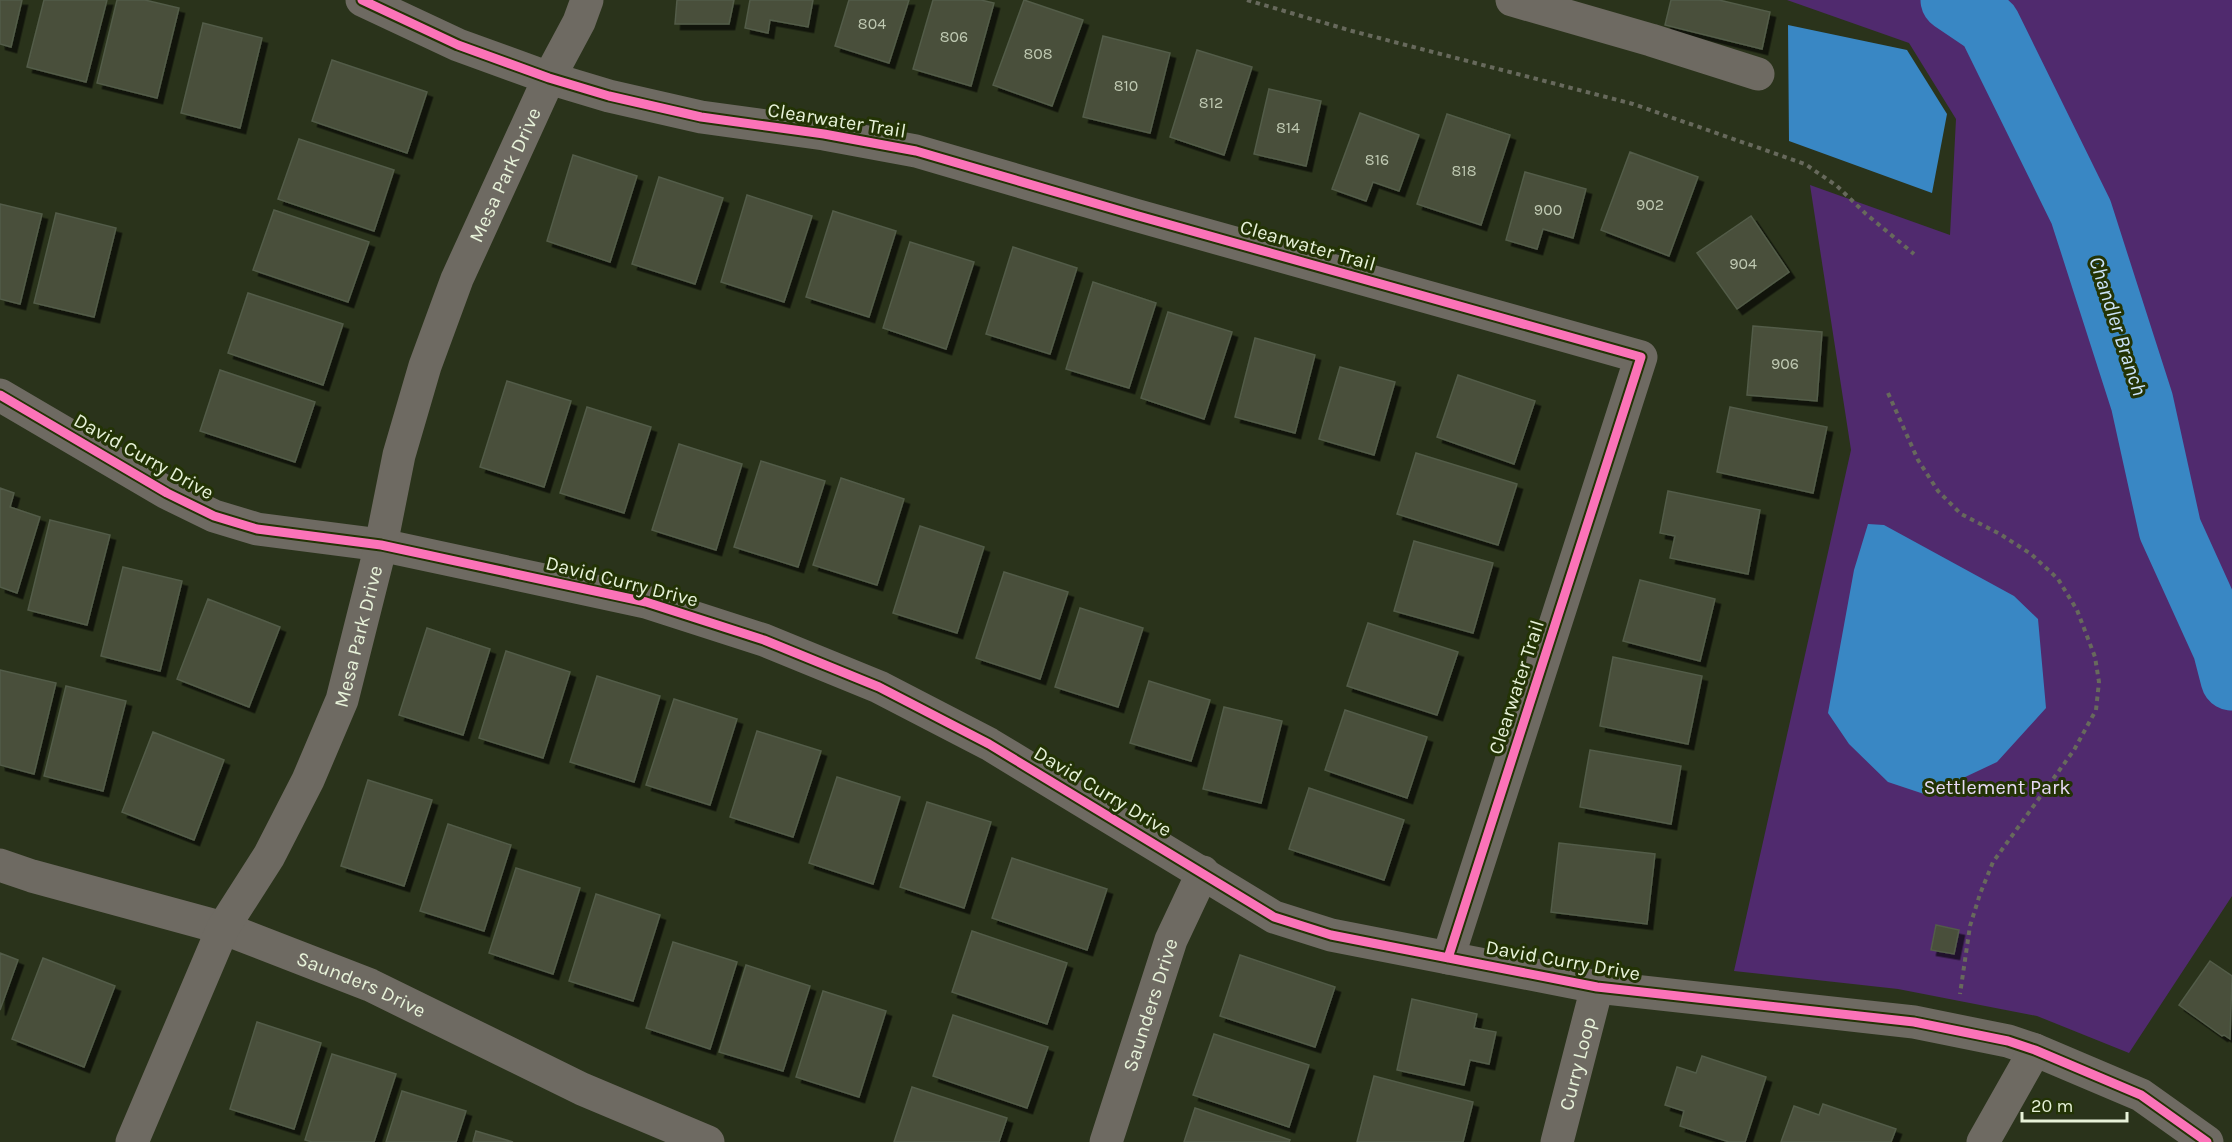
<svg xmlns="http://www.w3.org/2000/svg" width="2232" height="1142" viewBox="0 0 2232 1142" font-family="Karla,sans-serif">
	<defs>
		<filter id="shadow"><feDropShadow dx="5.5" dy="5.5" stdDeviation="0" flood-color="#0009"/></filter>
	</defs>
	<rect width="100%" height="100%" fill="#2a331b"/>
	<path fill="#502a6e" d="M 1787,0 L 2232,0 L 2232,896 L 2129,1053 L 2037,1016 L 1898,989 L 1734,971 L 1851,450 L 1810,185 L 1950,235 L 1956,119 L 1909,43 Z"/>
	<path fill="#3987c4" d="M 1788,25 L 1907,50 L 1947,114 L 1932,193 L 1789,141 Z
		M 1868,524 L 1884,525 L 2014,596 L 2038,619 L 2046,708 L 1997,762 L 1927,795 L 1888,782 L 1849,744 L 1828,713 L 1854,570 Z"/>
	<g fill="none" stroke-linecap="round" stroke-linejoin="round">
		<path stroke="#3987c4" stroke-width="63" d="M 1952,0 L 1989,25 L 2081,212 L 2142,402 L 2170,529 L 2224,648 L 2232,679"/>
	</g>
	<path fill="#484f3b" stroke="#535c48" stroke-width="1.5" filter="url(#shadow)" d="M 0,0 L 22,0 L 11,47 L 0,44 Z
		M 44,0 L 107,0 L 86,82 L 27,67 Z
		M 117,0 L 145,0 L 179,8 L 157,98 L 97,83 Z
		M 677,0 L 734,0 L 729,24 L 675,24 Z
		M 750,0 L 813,0 L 808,27 L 770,20 L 768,33 L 745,28 Z
		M 849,0 L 909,0 L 889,63 L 835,46 Z
		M 933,0 L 981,0 L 994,3 L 971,86 L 913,69 Z
		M 1024,0 L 1083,20 L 1052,106 L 993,85 Z
		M 1671,0 L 1719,0 L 1770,12 L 1762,49 L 1665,25 Z
		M 203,23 L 262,38 L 240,128 L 181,113 Z
		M 1103,36 L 1170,53 L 1150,133 L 1083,117 Z
		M 1197,50 L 1252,67 L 1224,155 L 1170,137 Z
		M 332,60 L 427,92 L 407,153 L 312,121 Z
		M 1269,89 L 1321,101 L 1306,166 L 1254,154 Z
		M 1360,113 L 1419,135 L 1399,191 L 1373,182 L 1366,201 L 1332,189 Z
		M 1447,114 L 1510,135 L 1481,225 L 1417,204 Z
		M 299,139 L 394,170 L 374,231 L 278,199 Z
		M 1630,152 L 1698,177 L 1669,256 L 1601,230 Z
		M 573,155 L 637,176 L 610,262 L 547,241 Z
		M 1525,172 L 1586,189 L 1573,238 L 1543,229 L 1537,249 L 1506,240 Z
		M 659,177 L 723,198 L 695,284 L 632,264 Z
		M 747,195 L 812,216 L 784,302 L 721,282 Z
		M 0,204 L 42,214 L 20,304 L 0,299 Z
		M 274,210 L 369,242 L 348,302 L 253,270 Z
		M 833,211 L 896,231 L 869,317 L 806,297 Z
		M 56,213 L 116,228 L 94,317 L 34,303 Z
		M 1751,216 L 1789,272 L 1737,309 L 1697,253 Z
		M 910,242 L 974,262 L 946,349 L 883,328 Z
		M 1013,247 L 1077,268 L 1050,354 L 986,334 Z
		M 1093,282 L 1156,303 L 1129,388 L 1066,369 Z
		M 248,293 L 343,324 L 323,385 L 228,353 Z
		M 1168,312 L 1232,332 L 1204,419 L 1141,398 Z
		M 1753,326 L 1822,332 L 1817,401 L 1747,395 Z
		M 1255,338 L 1315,355 L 1295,433 L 1235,417 Z
		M 1340,367 L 1395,382 L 1374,455 L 1319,439 Z
		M 220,370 L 315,402 L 295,462 L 200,431 Z
		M 1458,375 L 1535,401 L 1514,464 L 1437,437 Z
		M 507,381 L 571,401 L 544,487 L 480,467 Z
		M 587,407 L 651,427 L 624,513 L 560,493 Z
		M 1730,407 L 1827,427 L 1813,493 L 1717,472 Z
		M 679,444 L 742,464 L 716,550 L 652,530 Z
		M 1416,453 L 1517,484 L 1498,545 L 1397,514 Z
		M 761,461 L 825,481 L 798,567 L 734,547 Z
		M 841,478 L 904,499 L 877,585 L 813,565 Z
		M 0,488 L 14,493 L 10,507 L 40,517 L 17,593 L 0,587 Z
		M 1668,491 L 1760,510 L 1748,574 L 1670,558 L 1675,536 L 1660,533 Z
		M 50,520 L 110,535 L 87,625 L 28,610 Z
		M 920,526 L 984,547 L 957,633 L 893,613 Z
		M 1414,541 L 1493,563 L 1473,633 L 1394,611 Z
		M 123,567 L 182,581 L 160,671 L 101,656 Z
		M 1004,572 L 1068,592 L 1040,679 L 976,658 Z
		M 1640,580 L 1715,599 L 1700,661 L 1623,641 Z
		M 208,599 L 280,627 L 249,707 L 177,679 Z
		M 1080,608 L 1143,628 L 1118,707 L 1055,687 Z
		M 1368,623 L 1458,652 L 1437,715 L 1347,686 Z
		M 427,628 L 490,649 L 463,735 L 399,715 Z
		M 506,651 L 570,672 L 543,758 L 479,738 Z
		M 1613,657 L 1702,676 L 1688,744 L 1600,726 Z
		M 0,670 L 56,683 L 34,774 L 0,765 Z
		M 597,676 L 660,696 L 634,782 L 570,762 Z
		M 1149,681 L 1210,700 L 1191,761 L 1130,743 Z
		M 66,686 L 126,701 L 103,791 L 44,776 Z
		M 674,699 L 737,719 L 710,805 L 646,785 Z
		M 1224,707 L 1282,721 L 1261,803 L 1203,789 Z
		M 1345,710 L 1427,737 L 1407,798 L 1325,770 Z
		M 757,731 L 821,751 L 793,837 L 730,817 Z
		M 153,732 L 224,760 L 194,840 L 122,812 Z
		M 1590,750 L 1681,766 L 1671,824 L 1580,807 Z
		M 837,777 L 900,797 L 873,884 L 809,863 Z
		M 368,780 L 432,800 L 404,886 L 341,866 Z
		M 1309,788 L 1404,820 L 1384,880 L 1289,849 Z
		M 927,802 L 991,822 L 964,908 L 900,887 Z
		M 448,824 L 511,845 L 484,931 L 420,911 Z
		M 1559,843 L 1655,854 L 1647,924 L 1551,912 Z
		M 1012,858 L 1107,889 L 1087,950 L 992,918 Z
		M 516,868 L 580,888 L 553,974 L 489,953 Z
		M 596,894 L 660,915 L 633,1001 L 569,981 Z
		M 1936,925 L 1959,930 L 1954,954 L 1931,950 Z
		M 972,931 L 1067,963 L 1047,1024 L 952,992 Z
		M 673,942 L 737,962 L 710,1049 L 646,1028 Z
		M 0,953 L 18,960 L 0,1010 Z
		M 1240,955 L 1335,987 L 1315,1047 L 1220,1016 Z
		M 43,958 L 115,986 L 84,1067 L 12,1039 Z
		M 2210,961 L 2232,976 L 2230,1039 L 2224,1035 L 2222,1036 L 2179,1005 Z
		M 746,965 L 810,986 L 783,1071 L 719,1052 Z
		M 823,991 L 886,1011 L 859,1097 L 796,1077 Z
		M 1412,999 L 1477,1014 L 1474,1028 L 1496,1032 L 1489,1064 L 1470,1060 L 1464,1085 L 1397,1070 Z
		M 953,1015 L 1048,1047 L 1027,1108 L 933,1076 Z
		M 257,1022 L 321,1043 L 294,1129 L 230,1109 Z
		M 1214,1034 L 1309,1065 L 1289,1127 L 1193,1095 Z
		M 332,1054 L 396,1074 L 374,1142 L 312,1142 L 305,1140 Z
		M 1702,1056 L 1766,1077 L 1745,1142 L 1729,1142 L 1680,1126 L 1684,1111 L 1665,1105 L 1677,1067 L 1696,1073 Z
		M 1374,1076 L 1473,1102 L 1463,1142 L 1357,1142 Z
		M 912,1087 L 1007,1118 L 999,1142 L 894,1142 Z
		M 402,1091 L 466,1111 L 456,1142 L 386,1142 Z
		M 1823,1104 L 1896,1129 L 1891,1142 L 1781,1142 L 1794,1106 L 1819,1115 Z
		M 1195,1108 L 1290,1140 L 1289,1142 L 1184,1142 Z
		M 476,1131 L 513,1142 L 473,1142 Z"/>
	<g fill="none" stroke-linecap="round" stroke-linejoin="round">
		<path stroke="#67695c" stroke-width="4" stroke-dasharray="4.5 4.5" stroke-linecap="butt" d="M 1247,0 L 1352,31 L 1633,104 L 1805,164 L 1837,186 L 1866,214 L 1914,254
			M 1888,393 L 1918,460 L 1938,491 L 1961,514 L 2000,534 L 2031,554 L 2058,579 L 2077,610 L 2095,657 L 2099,682 L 2096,710 L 2074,750 L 1993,862 L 1980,894 L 1970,926 L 1960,994"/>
		<g stroke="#6e6a62" stroke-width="33">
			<path d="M 362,0 L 458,45 L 549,78 L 609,96 L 701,117 L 824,134 L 916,151 L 1135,215 L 1641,357 L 1448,958"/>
			<path d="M 1512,0 L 1651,40 L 1758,74"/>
			<path d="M 0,395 L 167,493 L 214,516 L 257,529 L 381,545 L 646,602 L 764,640 L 879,687 L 989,744 L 1274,917 L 1331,935 L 1597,987 L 1914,1022 L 2008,1041 L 2035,1050 L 2141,1095 L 2207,1142"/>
			<path id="s1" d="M 0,865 L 32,876 L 223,928 L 370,985 L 582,1089 L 708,1142"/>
			<path id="s2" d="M 132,1142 L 223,928 L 269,856 L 308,780 L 342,700 L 381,545 L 399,455 L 425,366 L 457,279 L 549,78 L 579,22 L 587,0"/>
			<path id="s3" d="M 1106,1142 L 1171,940 L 1203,872"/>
			<path id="s4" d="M 1557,1142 L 1597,987"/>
			<path d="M 1983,1142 L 2035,1050"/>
		</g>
		<g stroke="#233305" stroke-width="13">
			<path id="cycleway" d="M 362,0 L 458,45 L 549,78 L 609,96 L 701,117 L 824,134 L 916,151 L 1135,215 L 1641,357 L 1448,958
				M 0,395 L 167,493 L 214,516 L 257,529 L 381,545 L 646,602 L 764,640 L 879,687 L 989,744 L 1274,917 L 1331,935 L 1597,987 L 1914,1022 L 2008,1041 L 2035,1050 L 2141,1095 L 2207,1142"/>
		</g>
		<use href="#cycleway" stroke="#fb73b8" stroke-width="9"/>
	</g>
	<g text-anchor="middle" stroke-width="6" stroke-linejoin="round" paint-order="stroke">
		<g font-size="16" fill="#bfc9b2">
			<text x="872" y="29">804</text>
			<text x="954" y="42">806</text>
			<text x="1038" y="59">808</text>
			<text x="1126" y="91">810</text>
			<text x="1211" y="108">812</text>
			<text x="1288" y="133">814</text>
			<text x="1377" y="165">816</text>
			<text x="1464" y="176">818</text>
			<text x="1650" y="210">902</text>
			<text x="1548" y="215">900</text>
			<text x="1743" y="269">904</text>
			<text x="1785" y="369">906</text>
		</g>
		<g font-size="20" fill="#e7f2d9" stroke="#233305">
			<text transform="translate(837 120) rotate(9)" y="7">Clearwater Trail</text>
			<text dy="7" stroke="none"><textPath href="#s2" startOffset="1042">Mesa Park Drive</textPath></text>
			<text transform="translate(1308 245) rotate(16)" y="7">Clearwater Trail</text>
			<text transform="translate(144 456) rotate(29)" y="7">David Curry Drive</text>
			<text transform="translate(622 581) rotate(14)" y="7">David Curry Drive</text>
			<text dy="7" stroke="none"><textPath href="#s2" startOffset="556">Mesa Park Drive</textPath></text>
			<text transform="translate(1516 687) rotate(-72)" y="7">Clearwater Trail</text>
			<text transform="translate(1103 791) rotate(31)" y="7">David Curry Drive</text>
			<text transform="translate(1563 960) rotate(10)" y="7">David Curry Drive</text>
			<text dy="7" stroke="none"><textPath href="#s1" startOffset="381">Saunders Drive</textPath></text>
			<text dy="7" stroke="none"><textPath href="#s3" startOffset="144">Saunders Drive</textPath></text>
			<text dy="7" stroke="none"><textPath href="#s4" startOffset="81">Curry Loop</textPath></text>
		</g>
		<g font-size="20" fill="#e7daf6" stroke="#233305">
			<text x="1997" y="794">Settlement Park</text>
		</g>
		<g font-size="21" font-style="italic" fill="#cce3f9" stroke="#233305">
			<text transform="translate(2118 326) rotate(72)" y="7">Chandler Branch</text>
		</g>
	</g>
	<path d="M2022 1112v9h105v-9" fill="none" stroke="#e7f2d9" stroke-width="3"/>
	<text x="2031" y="1112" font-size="18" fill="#e7f2d9" stroke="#233305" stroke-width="4.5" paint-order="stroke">20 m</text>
</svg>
